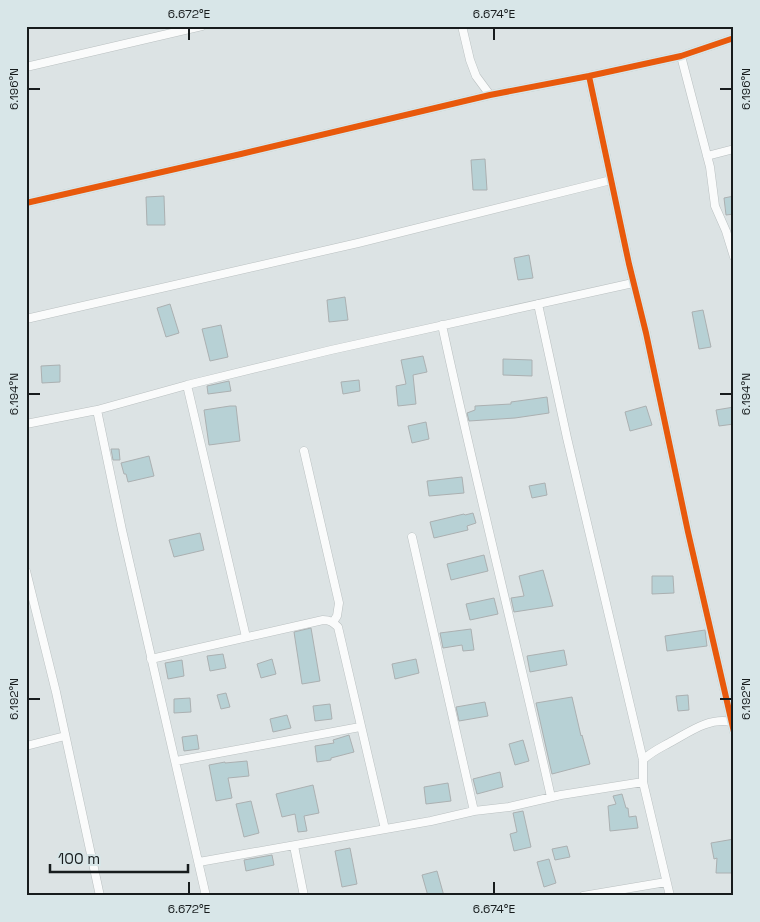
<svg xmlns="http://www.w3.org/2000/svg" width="760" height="922" viewBox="0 0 760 922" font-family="'Space Grotesk',sans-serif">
	<rect width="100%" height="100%" fill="#dce3e4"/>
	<path fill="#b7d1d5" stroke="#abb0b1" d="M 485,159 L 487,190 L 473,190 L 471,160 Z
		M 164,196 L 165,225 L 147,225 L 146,197 Z
		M 734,196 L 734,214 L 726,215 L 724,198 Z
		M 529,255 L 533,278 L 518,280 L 514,258 Z
		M 345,297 L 348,320 L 329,322 L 327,300 Z
		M 170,304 L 179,333 L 166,337 L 157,308 Z
		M 703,310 L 711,347 L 699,349 L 692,312 Z
		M 221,325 L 228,357 L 210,361 L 202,329 Z
		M 423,356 L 427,372 L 413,375 L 416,404 L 398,406 L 396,386 L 406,384 L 401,360 Z
		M 503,359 L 532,360 L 532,376 L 503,375 Z
		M 60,365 L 60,382 L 42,383 L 41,366 Z
		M 359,380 L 360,391 L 343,394 L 341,382 Z
		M 229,381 L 231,391 L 208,394 L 207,386 Z
		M 547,397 L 549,413 L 515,418 L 469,421 L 467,413 L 475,410 L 475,406 L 511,404 L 511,402 Z
		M 230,406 L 236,406 L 240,441 L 209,445 L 204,410 Z
		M 646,406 L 652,425 L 630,431 L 625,412 Z
		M 734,407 L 734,424 L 719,426 L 716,410 Z
		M 426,422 L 429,439 L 412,443 L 408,426 Z
		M 111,449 L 119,449 L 120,460 L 113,460 Z
		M 149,456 L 154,476 L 128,482 L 126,474 L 124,474 L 121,463 Z
		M 462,477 L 464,493 L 429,496 L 427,481 Z
		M 545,483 L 547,495 L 532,498 L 529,486 Z
		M 473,513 L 476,523 L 467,526 L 468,530 L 434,538 L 430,522 L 464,514 L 465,515 Z
		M 200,533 L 204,550 L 174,557 L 169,540 Z
		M 484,555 L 488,571 L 451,580 L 447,564 Z
		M 543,570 L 553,606 L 514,612 L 511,598 L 524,596 L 519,576 Z
		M 652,576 L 673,576 L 674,593 L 652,594 Z
		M 494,598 L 498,614 L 470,620 L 466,604 Z
		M 311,628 L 320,681 L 302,684 L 294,632 Z
		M 471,629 L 474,650 L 463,651 L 462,645 L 443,648 L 440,633 Z
		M 705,630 L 707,646 L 667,651 L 665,636 Z
		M 564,650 L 567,665 L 530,672 L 527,656 Z
		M 223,654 L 226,668 L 210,671 L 207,656 Z
		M 272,659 L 276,674 L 261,678 L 257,664 Z
		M 416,659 L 419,673 L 395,679 L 392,664 Z
		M 182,660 L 184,676 L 168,679 L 165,663 Z
		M 226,693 L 230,707 L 221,709 L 217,695 Z
		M 688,695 L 689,710 L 678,711 L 676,696 Z
		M 572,697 L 581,736 L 582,735 L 590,764 L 552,774 L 536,703 Z
		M 190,698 L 191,712 L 174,713 L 174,699 Z
		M 485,702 L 488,716 L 459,721 L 456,707 Z
		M 330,704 L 332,719 L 315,721 L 313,706 Z
		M 287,715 L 291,728 L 273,732 L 270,719 Z
		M 197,735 L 199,749 L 184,751 L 182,737 Z
		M 349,735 L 354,752 L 331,758 L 331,760 L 317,762 L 315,746 L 334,743 L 333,740 Z
		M 523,740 L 529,761 L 515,765 L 509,744 Z
		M 247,761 L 249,776 L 228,778 L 232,798 L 216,801 L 209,765 L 225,762 L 225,763 Z
		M 500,772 L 503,787 L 477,794 L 473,779 Z
		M 448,783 L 451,801 L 426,804 L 424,787 Z
		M 313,785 L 319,813 L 304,816 L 307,831 L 298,832 L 295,814 L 282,817 L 276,794 Z
		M 622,794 L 626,808 L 628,808 L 629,817 L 636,816 L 638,828 L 610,831 L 608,806 L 616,804 L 613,796 Z
		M 251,801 L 259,833 L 244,837 L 236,804 Z
		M 523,811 L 531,847 L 514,851 L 510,834 L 517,832 L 513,813 Z
		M 734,839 L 734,873 L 716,873 L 717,858 L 714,859 L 711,843 Z
		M 567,846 L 570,857 L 555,860 L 552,849 Z
		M 350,848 L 357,884 L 342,887 L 335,851 Z
		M 272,855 L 274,865 L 246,871 L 244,860 Z
		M 549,859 L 556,883 L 544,887 L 537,862 Z
		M 437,871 L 444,896 L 428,896 L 422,875 Z"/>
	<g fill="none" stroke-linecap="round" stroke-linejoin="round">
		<g stroke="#bac0c1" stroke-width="9">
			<path id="minor" d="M 462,26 L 470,60 L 476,76 L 490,95
				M 681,56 L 710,167 L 715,206 L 726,231 L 734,257
				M 26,67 L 202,26
				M 589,76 L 629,264 L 646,333 L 688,532 L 734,732
				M 707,156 L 734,149
				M 26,203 L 241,154 L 490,95 L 589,76 L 681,56 L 734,38
				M 538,304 L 567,438 L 643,760 L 643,782 L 670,896
				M 26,319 L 358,243 L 611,180
				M 442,325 C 476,483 516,640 551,797
				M 187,385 L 246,637
				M 97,410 L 122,530 L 206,896
				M 26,424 L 97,410 L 187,385 L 331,350 L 633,283
				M 304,451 L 339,603 L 337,616 L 333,622
				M 412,537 L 474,811
				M 26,571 L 56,692 L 100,896
				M 151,659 L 323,620 C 330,620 333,622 338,627 L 385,829
				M 26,746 L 65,736
				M 643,760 C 651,752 660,748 669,743 C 688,733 708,717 731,722 L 732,725
				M 176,761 L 360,727
				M 294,846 L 304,896
				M 199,862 L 431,821 L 474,811 L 509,807 L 561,795 L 643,782
				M 583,896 L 666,882"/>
		</g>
		<use href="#minor" stroke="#fafbfb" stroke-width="8"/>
		<g stroke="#d8e6e8" stroke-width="9">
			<path id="cycleway" d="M 589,76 L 629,264 L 646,333 L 688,532 L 734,732
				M 26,203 L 241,154 L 490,95 L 589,76 L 681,56 L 734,38"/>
		</g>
		<use href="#cycleway" stroke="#e8590c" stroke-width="6"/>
	</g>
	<path fill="none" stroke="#171c1d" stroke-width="2" d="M 189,28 L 189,40M 494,28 L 494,40M 28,89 L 40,89M 720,89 L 732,89M 28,394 L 40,394M 720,394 L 732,394M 28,699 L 40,699M 720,699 L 732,699M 189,882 L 189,894M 494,882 L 494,894"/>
	<rect width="760" height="922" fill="none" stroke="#d8e6e8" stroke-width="55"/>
	<path d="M50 864v8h138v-8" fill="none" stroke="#171c1d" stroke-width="2.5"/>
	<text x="58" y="864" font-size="15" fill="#171c1d" stroke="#d8e6e8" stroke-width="4" paint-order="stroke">100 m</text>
	<rect x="28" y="28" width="704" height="866" fill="none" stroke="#171c1d" stroke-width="2"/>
	<g font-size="12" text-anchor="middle" fill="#171c1d">
		<text x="189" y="18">6.672°E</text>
		<text x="494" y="18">6.674°E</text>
		<text transform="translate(14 89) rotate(-90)" y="4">6.196°N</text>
		<text transform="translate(746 89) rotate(-90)" y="4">6.196°N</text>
		<text transform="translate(14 394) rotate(-90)" y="4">6.194°N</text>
		<text transform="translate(746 394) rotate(-90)" y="4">6.194°N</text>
		<text transform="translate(14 699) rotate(-90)" y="4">6.192°N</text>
		<text transform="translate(746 699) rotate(-90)" y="4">6.192°N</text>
		<text x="189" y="913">6.672°E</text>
		<text x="494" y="913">6.674°E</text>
	</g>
</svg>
